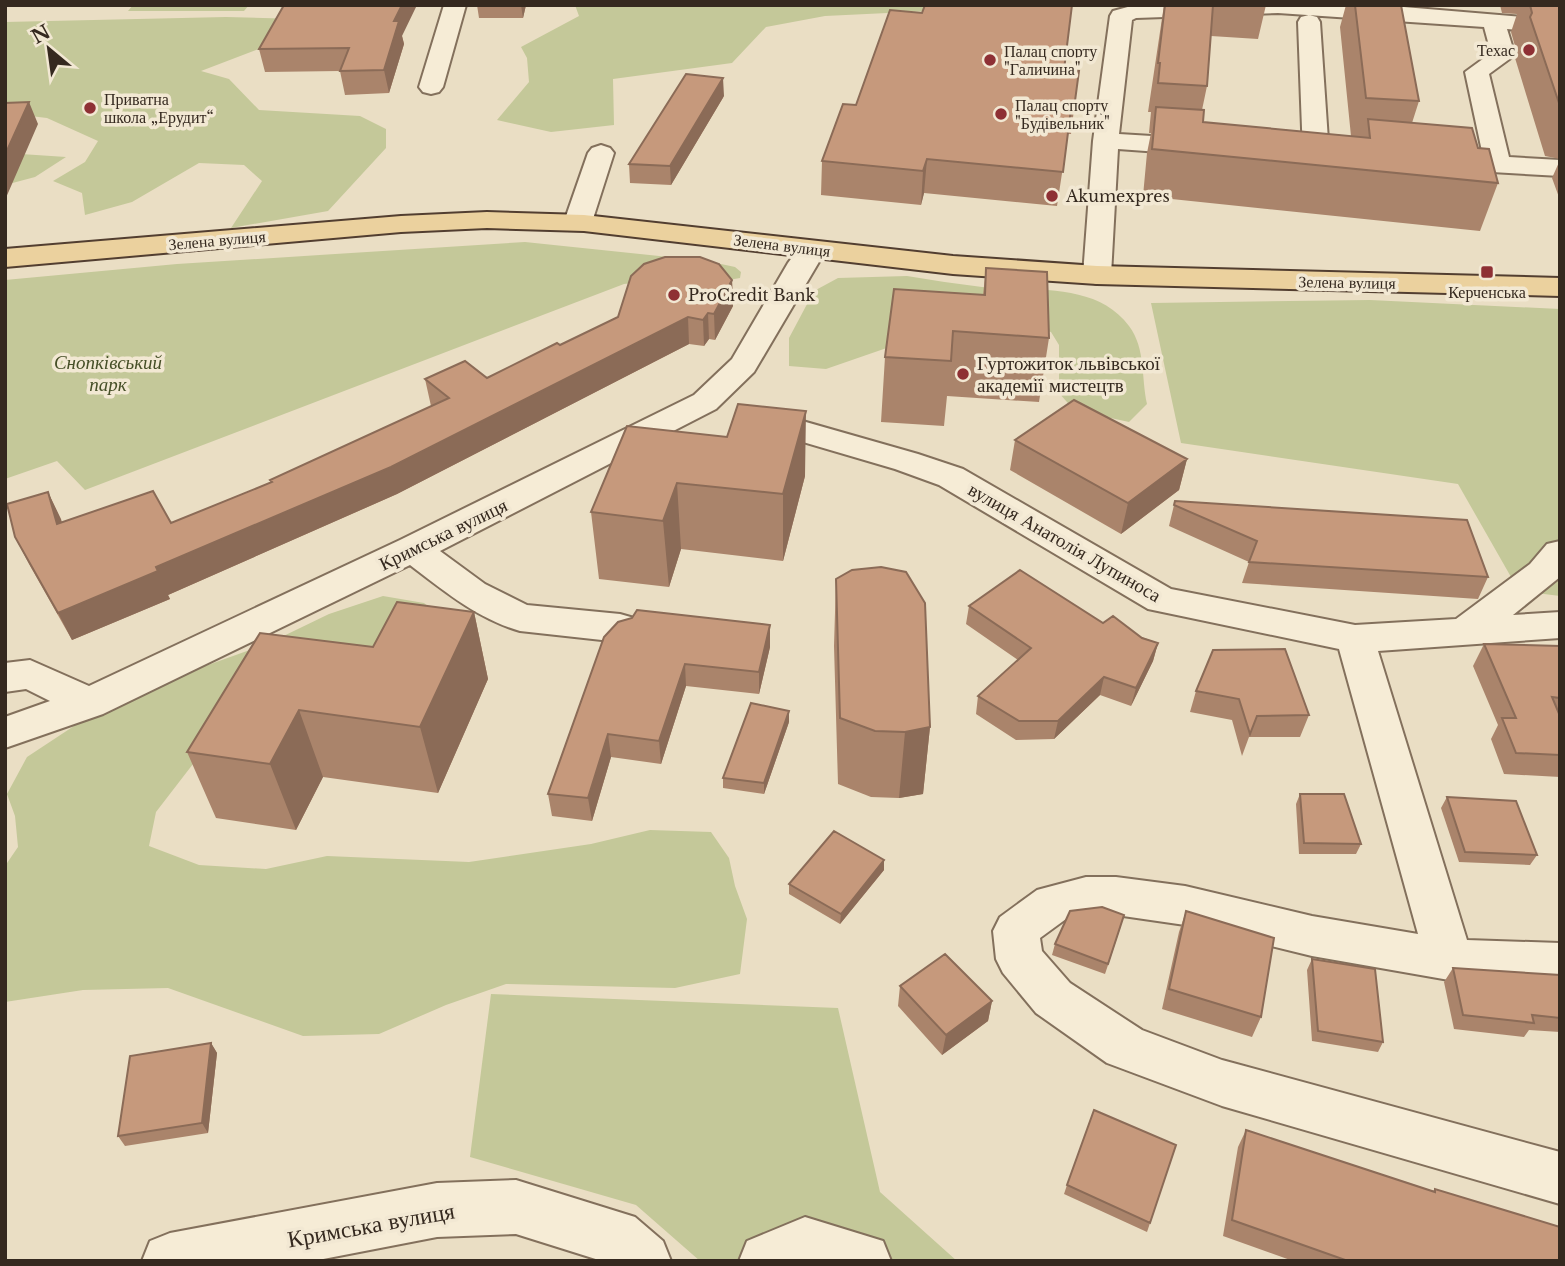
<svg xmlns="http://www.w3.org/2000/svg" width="1565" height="1266" viewBox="0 0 1565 1266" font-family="'Libre Baskerville',serif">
	<rect width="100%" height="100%" fill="#eadec4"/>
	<path fill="#c4c899" d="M 133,5 L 249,5 L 244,11 L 128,11 Z
		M 575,5 L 946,5 L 929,11 L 825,16 L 766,27 L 732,63 L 613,79 L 614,125 L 551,132 L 497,120 L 529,82 L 527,58 L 521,47 L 579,16 Z
		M 226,17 L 335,20 L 201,71 L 229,79 L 259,110 L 360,116 L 386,129 L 386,148 L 328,211 L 231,228 L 262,181 L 244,165 L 199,163 L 132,202 L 85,215 L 82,193 L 53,181 L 85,162 L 98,141 L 47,118 L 5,113 L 5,22 Z
		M 21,154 L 66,157 L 35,177 L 5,185 Z
		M 525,242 L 707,261 L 735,267 L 741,272 L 740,278 L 723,281 L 682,277 L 624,284 L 85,490 L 57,461 L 5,479 L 5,280 L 177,264 Z
		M 907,276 C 932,280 957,284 982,287 C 1030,292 1096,281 1129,326 C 1146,349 1141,377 1147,404 L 1129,422 L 1074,410 L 1059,393 L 1059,345 L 1051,332 L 1024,325 L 930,333 L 826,369 L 789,366 L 789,338 L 814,291 L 838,278 Z
		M 1370,300 L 1560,309 L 1560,596 L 1519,591 L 1458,484 L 1181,443 L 1151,303 Z
		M 383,596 L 424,603 L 444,619 L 213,738 L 156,812 L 149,846 L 199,865 L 266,869 L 327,856 L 469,862 L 591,844 L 650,830 L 711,832 L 729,858 L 735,886 L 747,919 L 740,974 L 675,988 L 506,984 L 446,1005 L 379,1034 L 303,1036 L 168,988 L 83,990 L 5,1002 L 5,866 L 18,847 L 15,816 L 7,794 L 27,757 L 77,724 L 169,679 L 269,643 L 329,614 Z
		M 491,994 L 838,1008 L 880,1192 L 957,1261 L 700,1261 L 636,1205 L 470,1157 Z"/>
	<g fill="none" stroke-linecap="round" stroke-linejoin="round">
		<g stroke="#83705c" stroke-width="4">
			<path id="minor" d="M 444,5 L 466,5 L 443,87 L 439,92 L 431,94 L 423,92 L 419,87 Z
				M 1135,5 L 1380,5 L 1560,20 L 1560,34 L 1507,29 L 1515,55 L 1489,74 L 1509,157 L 1560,160 L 1560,176 L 1440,169 L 1431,166 L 1427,161 L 1431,156 L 1440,153 L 1483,156 L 1465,72 L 1491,53 L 1484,27 L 1278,13 L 1136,18 L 1132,20 L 1119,134 L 1201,139 L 1210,142 L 1214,147 L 1210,152 L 1201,155 L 1118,149 L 1111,275 L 1107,281 L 1097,284 L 1087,281 L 1083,275 L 1093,141 L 1110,16 L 1113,11 Z
				M 1309,15 L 1317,17 L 1320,22 L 1329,155 L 1325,160 L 1316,163 L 1307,160 L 1303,155 L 1298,22 L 1301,17 Z
				M 601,145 L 610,148 L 614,153 L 592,222 L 588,228 L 578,230 L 568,228 L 564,222 L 588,153 L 592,148 Z
				M 812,242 L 822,244 L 826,250 L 754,372 L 716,409 L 440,551 L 485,584 L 527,605 L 620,614 L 634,618 L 639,628 L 634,638 L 620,642 L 520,631 C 478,619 444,591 410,565 L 103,714 L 5,748 L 5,717 L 50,701 L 26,689 L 5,692 L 5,663 L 30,660 L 89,686 L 400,540 L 694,395 L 732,359 L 788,263 L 802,244 Z
				M 757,408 L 918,454 L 963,469 L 1171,589 L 1355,625 L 1456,619 L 1530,564 L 1547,544 L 1560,541 L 1560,577 L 1513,615 L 1560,612 L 1560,638 L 1378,651 L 1467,940 L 1560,943 L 1560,985 L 1449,980 L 1312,956 L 1185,925 L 1116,915 L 1086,915 L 1066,919 L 1040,938 L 1042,951 L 1070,983 L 1142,1030 L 1222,1060 L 1560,1152 L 1560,1204 L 1222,1106 L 1107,1063 L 1036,1013 L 1003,973 L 996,959 L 993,931 L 1000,917 L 1037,890 L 1086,877 L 1116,877 L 1185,886 L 1312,916 L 1418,934 L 1339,649 L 1148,609 L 939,485 L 895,469 L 745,425 L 741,418 L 745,411 Z
				M 516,1180 L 635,1217 L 663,1241 L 671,1261 L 602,1261 L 516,1234 L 437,1237 L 313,1261 L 142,1261 L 150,1241 L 170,1233 L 437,1183 Z
				M 805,1217 L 883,1241 L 891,1261 L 739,1261 L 747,1241 Z"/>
		</g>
		<g stroke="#523e30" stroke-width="4">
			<path id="major" d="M 487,212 L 584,215 L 953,256 L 1097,266 L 1560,278 L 1560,296 L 1097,284 L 953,274 L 584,231 L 487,228 L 401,232 L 5,267 L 5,249 L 401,216 Z"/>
		</g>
		<use href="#minor" fill="#f6ecd6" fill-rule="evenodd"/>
		<use href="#major" fill="#ebd19e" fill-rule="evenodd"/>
	</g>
	<path fill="#aa846b" d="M 477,5 L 526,5 L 523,18 L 479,18 Z
		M 1164,5 L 1266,5 L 1258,39 L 1211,36 L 1207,86 L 1202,110 L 1203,122 L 1351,136 L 1340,27 L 1346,5 L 1401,5 L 1419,101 L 1412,123 L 1478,148 L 1498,183 L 1480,231 L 1143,196 L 1147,153 L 1151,133 L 1149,133 L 1151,112 L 1148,112 Z
		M 1500,5 L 1560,5 L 1560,159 L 1545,156 L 1515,58 L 1517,53 L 1511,32 L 1517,14 L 1502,13 Z
		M 402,36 L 404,44 L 389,93 L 345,95 L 340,71 L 265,72 L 259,49 Z
		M 1064,70 L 1075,101 L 1071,134 L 1068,134 L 1057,206 L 924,193 L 921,205 L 821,195 L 822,161 L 856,105 Z
		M 724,96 L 671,185 L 630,183 L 629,164 Z
		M 1560,160 L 1560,200 L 1552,178 Z
		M 986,268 L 1049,338 L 1039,402 L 947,396 L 944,426 L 881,422 L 885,357 L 983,295 Z
		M 732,280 L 733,306 L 715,340 L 709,339 L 704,346 L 689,344 L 397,494 L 168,595 L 170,599 L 72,640 L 29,564 L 15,537 L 48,492 L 62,523 L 171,523 L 271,482 L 270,480 L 431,406 L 425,379 L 487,378 L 560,345 Z
		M 727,437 L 805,476 L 783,561 L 681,549 L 669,587 L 599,579 L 591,512 Z
		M 1015,440 L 1187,459 L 1179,490 L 1121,534 L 1010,470 Z
		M 1175,501 L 1488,577 L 1478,599 L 1242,583 L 1249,562 L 1169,526 Z
		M 836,579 L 930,727 L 923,794 L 899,798 L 871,797 L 838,784 L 834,646 Z
		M 969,606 L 1103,623 L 1158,643 L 1153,661 L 1131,706 L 1100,695 L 1054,739 L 1016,740 L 976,714 L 978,696 L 1018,660 L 966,624 Z
		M 474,612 L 488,679 L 438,793 L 323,777 L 296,830 L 216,818 L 187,752 L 373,647 Z
		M 618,622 L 770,625 L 770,647 L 759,694 L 686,686 L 661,764 L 611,757 L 592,821 L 552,816 L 548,794 Z
		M 1484,644 L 1560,646 L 1560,777 L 1504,774 L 1491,739 L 1498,725 L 1473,666 Z
		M 1213,650 L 1309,715 L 1300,737 L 1249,737 L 1242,756 L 1232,720 L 1190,712 L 1196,691 Z
		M 789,722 L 764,794 L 723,788 L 723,778 Z
		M 1300,794 L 1361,844 L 1356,854 L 1299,854 L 1296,804 Z
		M 1447,797 L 1537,855 L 1530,865 L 1459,862 L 1441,808 Z
		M 884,870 L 840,924 L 789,894 L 789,884 Z
		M 1186,911 L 1261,1017 L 1252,1037 L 1162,1009 L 1179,932 Z
		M 1121,926 L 1105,974 L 1052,955 L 1055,944 Z
		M 1312,959 L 1383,1042 L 1378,1052 L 1312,1041 L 1307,970 Z
		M 1453,968 L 1560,975 L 1560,1032 L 1529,1030 L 1524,1037 L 1454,1029 L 1444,982 Z
		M 900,986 L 992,1001 L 988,1021 L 942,1055 L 898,1006 Z
		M 211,1043 L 217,1053 L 208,1133 L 125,1146 L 118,1136 Z
		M 1246,1130 L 1433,1191 L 1435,1189 L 1560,1261 L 1293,1261 L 1223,1236 L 1238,1147 Z
		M 1067,1185 L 1150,1223 L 1147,1232 L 1064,1194 Z"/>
	<path fill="#8b6b57" d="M 402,5 L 417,5 L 402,36 L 404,44 L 389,93 L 384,70 L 394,21 Z
		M 521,5 L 526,5 L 523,18 Z
		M 723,78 L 724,96 L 671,185 L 670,166 Z
		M 29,102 L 38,124 L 5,200 L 5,155 Z
		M 927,159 L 924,193 L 921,205 L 923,171 Z
		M 732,280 L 733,306 L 715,340 L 714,314 Z
		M 708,313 L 709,339 L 704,346 L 703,320 Z
		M 688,317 L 689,344 L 397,494 L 168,595 L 170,599 L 72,640 L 58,613 Z
		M 806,411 L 805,476 L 783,561 L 783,494 Z
		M 1187,459 L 1179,490 L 1121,534 L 1128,503 Z
		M 677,483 L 681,549 L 669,587 L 663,521 Z
		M 48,492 L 61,519 L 70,552 L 57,524 Z
		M 474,612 L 488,679 L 438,793 L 420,727 Z
		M 770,625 L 770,647 L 759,694 L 759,672 Z
		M 1158,643 L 1153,661 L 1131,706 L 1136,688 Z
		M 685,664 L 686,686 L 661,764 L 659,741 Z
		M 1104,677 L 1100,695 L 1054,739 L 1058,721 Z
		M 299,710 L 323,777 L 296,830 L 270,764 Z
		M 789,711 L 789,722 L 764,794 L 764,783 Z
		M 930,727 L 923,794 L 899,798 L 905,732 Z
		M 608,734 L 611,757 L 592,821 L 588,798 Z
		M 884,860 L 884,870 L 840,924 L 841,914 Z
		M 992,1001 L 988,1021 L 942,1055 L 946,1035 Z
		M 211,1043 L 217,1053 L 208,1133 L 202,1123 Z"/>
	<path fill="#c6997c" stroke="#8b6b57" stroke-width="2" d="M 284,5 L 402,5 L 394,21 L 399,21 L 384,70 L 340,71 L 349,48 L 259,49 Z
		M 925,5 L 1072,5 L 1064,70 L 1079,71 L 1075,101 L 1072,101 L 1063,172 L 927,159 L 923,171 L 822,161 L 843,104 L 856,105 L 890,10 L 922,13 Z
		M 1165,5 L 1213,5 L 1207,86 L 1158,83 L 1160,63 L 1158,63 Z
		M 1355,5 L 1401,5 L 1419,101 L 1366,98 Z
		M 1530,5 L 1560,5 L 1560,106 L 1530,17 L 1532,13 Z
		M 686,74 L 723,78 L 670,166 L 629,164 Z
		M 29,102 L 5,155 L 5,103 Z
		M 1156,107 L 1204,110 L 1203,122 L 1370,138 L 1368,119 L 1472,128 L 1478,148 L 1489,149 L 1498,183 L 1152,149 Z
		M 665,257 L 700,257 L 719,264 L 732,280 L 714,314 L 708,313 L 703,320 L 688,317 L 391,467 L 156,567 L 158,571 L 58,613 L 15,537 L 7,504 L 48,492 L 57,524 L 153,491 L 171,523 L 272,482 L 270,480 L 449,398 L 425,379 L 465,361 L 487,378 L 557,343 L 560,345 L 618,317 L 631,276 L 644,264 Z
		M 986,268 L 1047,272 L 1049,338 L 953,331 L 951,361 L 885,357 L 894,289 L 985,295 Z
		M 1074,400 L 1187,459 L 1128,503 L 1015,440 Z
		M 738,404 L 806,411 L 783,494 L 677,483 L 663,521 L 591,512 L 627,426 L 727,437 Z
		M 1175,501 L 1467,520 L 1488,577 L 1249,562 L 1257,541 L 1174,505 Z
		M 881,567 L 906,572 L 925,603 L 930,727 L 905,732 L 875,731 L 840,718 L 836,579 L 852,570 Z
		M 1020,570 L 1103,623 L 1113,616 L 1142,638 L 1158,643 L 1136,688 L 1104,677 L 1058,721 L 1019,721 L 978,696 L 1031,648 L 969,606 Z
		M 397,602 L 474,612 L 420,727 L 299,710 L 270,764 L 187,752 L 260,633 L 373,647 Z
		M 637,610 L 770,625 L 759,672 L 685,664 L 659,741 L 608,734 L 588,798 L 548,794 L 604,637 L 618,622 L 632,618 Z
		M 1484,644 L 1560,646 L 1560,698 L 1552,697 L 1560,716 L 1560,755 L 1516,753 L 1502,718 L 1516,718 Z
		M 1285,649 L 1309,715 L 1257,716 L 1250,734 L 1239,699 L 1196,691 L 1213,650 Z
		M 751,703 L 789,711 L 764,783 L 723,778 Z
		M 1300,794 L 1344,794 L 1361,844 L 1304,843 Z
		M 1447,797 L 1516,801 L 1537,855 L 1465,852 Z
		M 834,831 L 884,860 L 841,914 L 789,884 Z
		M 1102,907 L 1124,915 L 1108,964 L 1055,944 L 1070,911 Z
		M 1186,911 L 1274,938 L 1261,1017 L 1169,989 Z
		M 945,954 L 992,1001 L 946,1035 L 900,986 Z
		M 1312,959 L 1375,969 L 1383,1042 L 1318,1031 Z
		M 1453,968 L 1560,975 L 1560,1018 L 1532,1015 L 1534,1023 L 1463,1015 Z
		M 211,1043 L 202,1123 L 118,1136 L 130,1056 Z
		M 1094,1110 L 1176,1145 L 1150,1223 L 1067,1185 Z
		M 1246,1130 L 1435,1192 L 1435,1189 L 1560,1227 L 1560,1261 L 1348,1261 L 1232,1220 Z"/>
	<g fill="#8e3034" stroke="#f2e8d3" stroke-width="2.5">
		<circle cx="1529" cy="50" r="7"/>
		<circle cx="990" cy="60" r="7"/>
		<circle cx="90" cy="108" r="7"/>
		<circle cx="1001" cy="114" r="7"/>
		<circle cx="1052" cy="196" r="7"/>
		<rect x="1480" y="265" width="14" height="14" rx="3.5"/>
		<circle cx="674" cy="295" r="7"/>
		<circle cx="963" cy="374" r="7"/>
	</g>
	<g text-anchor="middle" stroke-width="7" stroke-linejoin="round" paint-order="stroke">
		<g font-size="16" fill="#35291f" stroke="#f2e8d3" text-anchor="start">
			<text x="1515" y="56" text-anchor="end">Техас</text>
			<text x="1004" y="57">Палац спорту<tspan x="1004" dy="18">"Галичина"</tspan></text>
			<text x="104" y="105">Приватна<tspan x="104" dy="18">школа „Ерудит“</tspan></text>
			<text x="1015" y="111">Палац спорту<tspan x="1015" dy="18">"Будівельник"</tspan></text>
			<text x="1066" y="202">Akumexpres</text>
			<text x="1487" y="298" text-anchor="middle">Керченська</text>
			<text x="688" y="301">ProCredit Bank</text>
		</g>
		<g font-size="16" fill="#35291f" stroke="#f2e8d3">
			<text transform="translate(217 240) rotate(-5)" y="6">Зелена вулиця</text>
			<text transform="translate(782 245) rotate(7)" y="6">Зелена вулиця</text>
			<text transform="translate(1347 282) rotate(1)" y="6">Зелена вулиця</text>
		</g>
		<g font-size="19" font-style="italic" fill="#464f27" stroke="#f2e8d3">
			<text x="108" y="369">Снопківський<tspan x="108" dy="22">парк</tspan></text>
		</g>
		<g font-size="19" fill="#35291f" stroke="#f2e8d3" text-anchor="start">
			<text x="977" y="370">Гуртожиток львівської<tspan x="977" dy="22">академії мистецтв</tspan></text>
		</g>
		<g font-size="19" fill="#35291f" stroke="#f2e8d3">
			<text transform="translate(443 534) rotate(-26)" y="7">Кримська вулиця</text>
			<text transform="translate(1065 542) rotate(30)" y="7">вулиця Анатолія Лупиноса</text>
		</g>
		<g font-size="23" fill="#35291f" stroke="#f2e8d3">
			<text transform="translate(371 1225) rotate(-10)" y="8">Кримська вулиця</text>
		</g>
	</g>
	<rect width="1565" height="1266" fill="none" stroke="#35291f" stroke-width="14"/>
	<g transform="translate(49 49) rotate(331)" stroke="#f2e8d3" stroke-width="5" paint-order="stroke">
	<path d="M0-5L12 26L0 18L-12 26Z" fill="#35291f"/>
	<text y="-10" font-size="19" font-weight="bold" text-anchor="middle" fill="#35291f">N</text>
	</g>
</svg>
